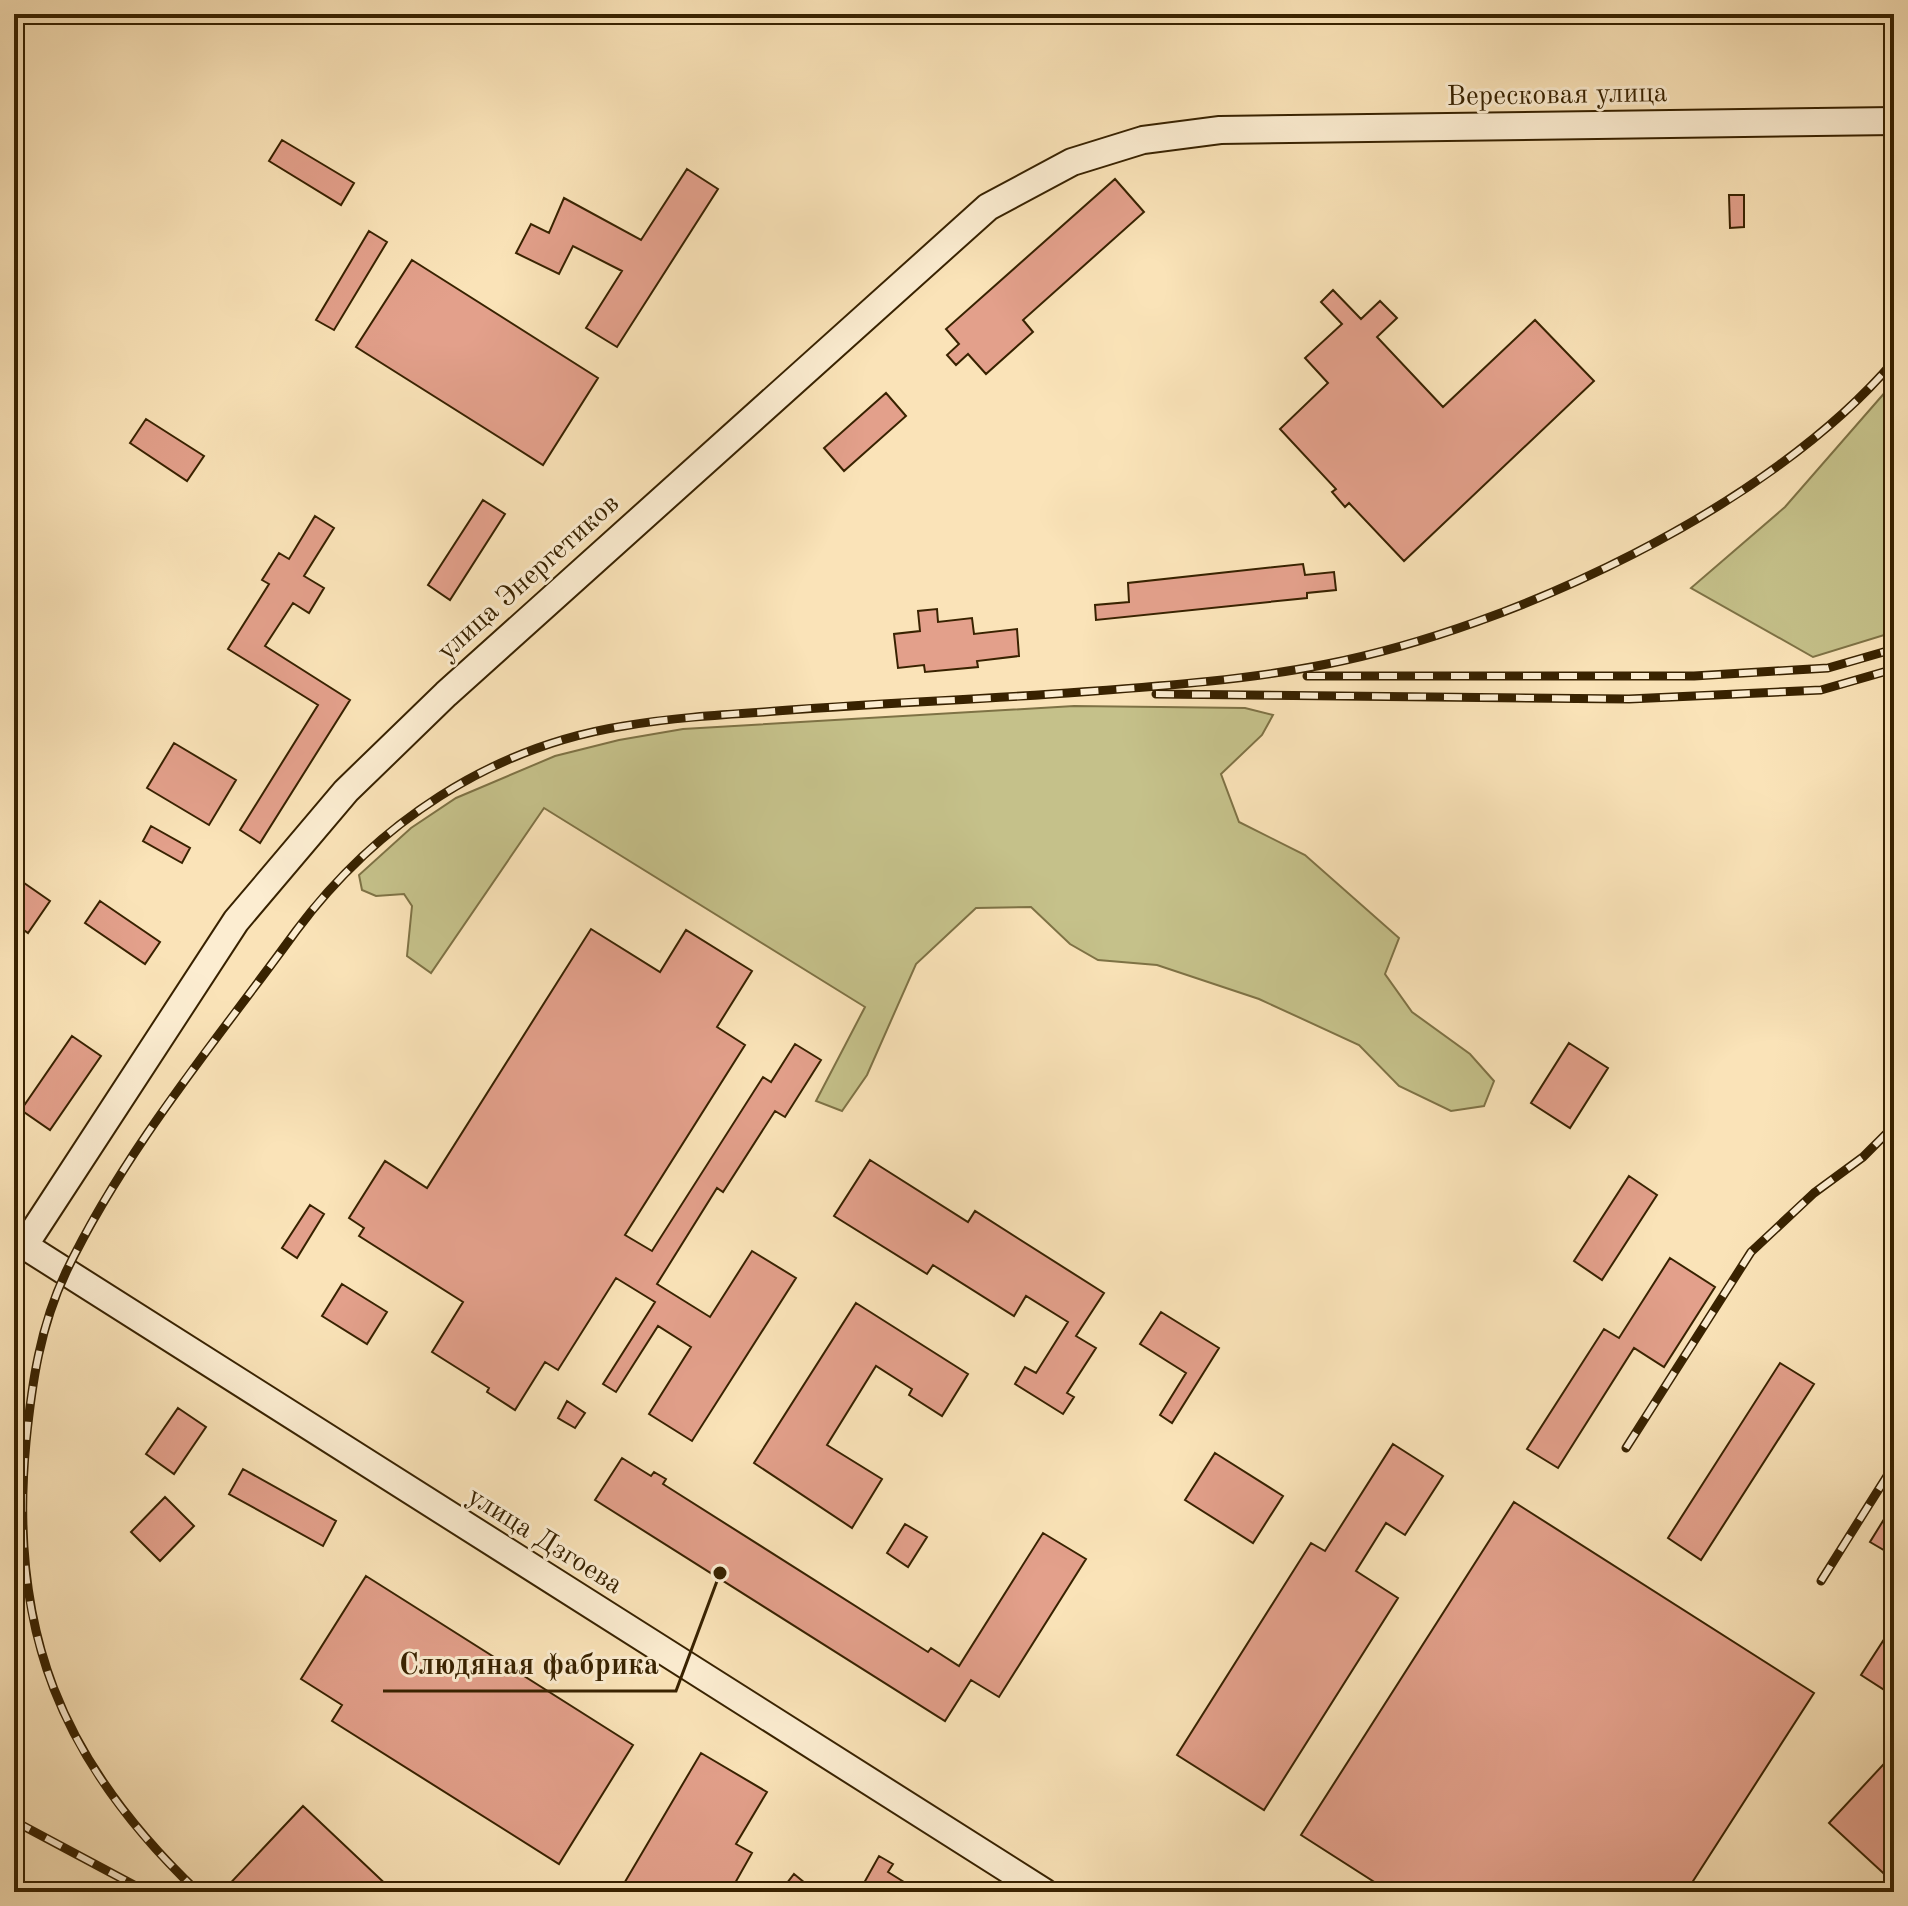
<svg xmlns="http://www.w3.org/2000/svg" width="1908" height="1906" viewBox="0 0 1908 1906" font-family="'Old Standard TT',serif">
	<rect width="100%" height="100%" fill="#fae3b8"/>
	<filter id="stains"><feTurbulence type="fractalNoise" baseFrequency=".0025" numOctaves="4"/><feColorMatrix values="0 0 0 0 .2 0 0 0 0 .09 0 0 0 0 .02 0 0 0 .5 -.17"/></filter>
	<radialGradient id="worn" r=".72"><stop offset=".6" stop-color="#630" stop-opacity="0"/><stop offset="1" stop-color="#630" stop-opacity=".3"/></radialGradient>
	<path fill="#c5c18a" stroke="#7e7245" stroke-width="2" d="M 1894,382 L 1894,632 L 1813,657 L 1691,588 L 1785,507 Z
		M 1074,706 L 1245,708 L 1273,715 L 1262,735 L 1221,774 L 1239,822 L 1305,855 L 1399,938 L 1385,974 L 1412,1012 L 1470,1054 L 1494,1081 L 1484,1106 L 1451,1111 L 1399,1086 L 1359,1045 L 1259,999 L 1157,965 L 1098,960 L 1070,944 L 1031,907 L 976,908 L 916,964 L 867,1075 L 842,1111 L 816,1101 L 865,1007 L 544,808 L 431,973 L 407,956 L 412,906 L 404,894 L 376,896 L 362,890 L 359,875 L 411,828 L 456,798 L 555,756 L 619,740 L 683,729 Z"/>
	<path fill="#e3a08b" stroke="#382200" stroke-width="2" d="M 282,140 L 354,183 L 341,205 L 269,161 Z
		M 687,169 L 718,189 L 617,347 L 586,328 L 622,271 L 573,246 L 559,274 L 516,253 L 531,224 L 549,233 L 564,198 L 641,240 Z
		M 1115,179 L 1144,212 L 1023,320 L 1033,332 L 986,374 L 968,354 L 956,365 L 947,355 L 959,344 L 946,329 Z
		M 1729,195 L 1744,195 L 1744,227 L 1730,228 Z
		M 369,231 L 387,242 L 334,330 L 316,320 Z
		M 412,260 L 598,378 L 543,465 L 356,347 Z
		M 1333,290 L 1361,319 L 1380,301 L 1397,318 L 1377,337 L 1443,407 L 1535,320 L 1594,381 L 1404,561 L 1349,503 L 1345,507 L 1332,492 L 1336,489 L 1280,429 L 1328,383 L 1305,358 L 1342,324 L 1321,302 Z
		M 886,393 L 906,416 L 844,471 L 824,448 Z
		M 146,419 L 204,456 L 187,481 L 130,443 Z
		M 483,500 L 505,514 L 450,600 L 428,585 Z
		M 315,516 L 334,528 L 304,576 L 324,588 L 309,613 L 293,603 L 265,646 L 350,700 L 260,843 L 240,830 L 318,705 L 228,649 L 269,584 L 262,580 L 279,553 L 289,559 Z
		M 1303,564 L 1305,575 L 1334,572 L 1336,590 L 1307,593 L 1307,598 L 1096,620 L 1095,605 L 1129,602 L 1128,583 Z
		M 937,609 L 938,622 L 972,618 L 974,634 L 1017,629 L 1019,656 L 977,661 L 978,667 L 925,672 L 924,665 L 898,668 L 894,634 L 920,631 L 918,611 Z
		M 174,743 L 236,780 L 209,825 L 147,788 Z
		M 151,826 L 190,848 L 182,863 L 143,841 Z
		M 14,876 L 50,901 L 28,933 L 14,923 Z
		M 100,901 L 160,942 L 145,964 L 85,923 Z
		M 591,929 L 660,972 L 686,930 L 752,971 L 717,1027 L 745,1045 L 625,1235 L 652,1251 L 763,1077 L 771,1082 L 795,1044 L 821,1060 L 785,1117 L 775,1111 L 723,1192 L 717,1188 L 657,1284 L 710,1317 L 752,1251 L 796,1278 L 692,1441 L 649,1414 L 691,1347 L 658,1326 L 616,1392 L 603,1384 L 655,1302 L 616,1278 L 558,1370 L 545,1362 L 515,1410 L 487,1392 L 489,1388 L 432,1352 L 463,1302 L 359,1236 L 364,1228 L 349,1218 L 385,1161 L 427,1188 Z
		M 72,1036 L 101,1056 L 50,1130 L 21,1110 Z
		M 1569,1043 L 1608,1068 L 1570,1128 L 1531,1103 Z
		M 870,1160 L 968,1222 L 975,1211 L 1104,1293 L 1076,1336 L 1096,1348 L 1067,1393 L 1074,1397 L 1063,1414 L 1015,1384 L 1025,1367 L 1036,1373 L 1068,1322 L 1026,1296 L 1014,1316 L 933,1265 L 927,1274 L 834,1216 Z
		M 1629,1176 L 1657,1195 L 1602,1280 L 1574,1261 Z
		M 310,1205 L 324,1214 L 297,1258 L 282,1248 Z
		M 1670,1258 L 1715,1287 L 1664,1367 L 1634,1348 L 1558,1468 L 1527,1449 L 1604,1329 L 1619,1338 Z
		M 342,1284 L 387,1312 L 367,1344 L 322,1316 Z
		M 856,1303 L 968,1374 L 942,1416 L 909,1395 L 912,1389 L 876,1366 L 827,1445 L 882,1479 L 852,1528 L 754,1463 Z
		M 1161,1312 L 1219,1348 L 1172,1423 L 1160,1415 L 1186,1373 L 1140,1344 Z
		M 1780,1363 L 1814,1384 L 1701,1560 L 1668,1538 Z
		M 567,1401 L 585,1413 L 575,1428 L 558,1418 Z
		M 178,1408 L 206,1427 L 174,1474 L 146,1454 Z
		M 1393,1444 L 1443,1476 L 1405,1535 L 1386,1523 L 1356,1571 L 1398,1598 L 1264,1810 L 1177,1755 L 1311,1543 L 1325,1551 Z
		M 1215,1453 L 1283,1496 L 1253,1543 L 1185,1500 Z
		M 622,1458 L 651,1476 L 654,1472 L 666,1479 L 663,1484 L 928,1652 L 931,1648 L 959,1666 L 1043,1533 L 1086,1559 L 999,1697 L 971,1680 L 945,1721 L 595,1500 Z
		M 243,1469 L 336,1521 L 323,1546 L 229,1494 Z
		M 165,1497 L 194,1526 L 160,1561 L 131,1532 Z
		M 1514,1502 L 1814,1693 L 1686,1892 L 1390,1892 L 1301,1835 Z
		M 1894,1503 L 1894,1556 L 1870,1542 Z
		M 905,1524 L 927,1537 L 908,1567 L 887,1553 Z
		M 366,1576 L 633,1745 L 559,1864 L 332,1721 L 342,1705 L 301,1679 Z
		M 1894,1624 L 1894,1678 L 1886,1691 L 1861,1675 Z
		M 701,1753 L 767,1792 L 736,1844 L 752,1853 L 730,1892 L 619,1892 Z
		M 1894,1753 L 1894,1883 L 1829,1823 Z
		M 303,1806 L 394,1892 L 222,1892 Z
		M 879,1856 L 893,1864 L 888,1872 L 920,1892 L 859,1892 Z
		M 794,1874 L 816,1892 L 780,1892 Z"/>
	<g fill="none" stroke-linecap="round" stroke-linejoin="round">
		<g stroke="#382200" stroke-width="30">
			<path id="secondary" d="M 14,1239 L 1044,1892
				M 24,1246 L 236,921 L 346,791 L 446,694 L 988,207 L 1072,162 L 1143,140 L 1220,130 L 1894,121"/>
		</g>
		<use href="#secondary" stroke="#fcedd1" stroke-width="26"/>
		<g stroke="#382200" stroke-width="9">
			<path id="rail" d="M 1307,676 L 1694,676 L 1828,668 L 1894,649
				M 1156,694 L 1629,699 L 1821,690 L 1894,669
				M 1626,1448 L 1751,1252 L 1814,1193 L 1863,1157 L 1894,1126
				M 1821,1581 L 1894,1465
				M 14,1821 L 147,1892
				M 198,1892 C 61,1762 8,1630 26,1442 C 32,1382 40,1327 66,1272 C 125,1149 216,1041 296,931 C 376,824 490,747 624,726 C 670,718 717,715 764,712 C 870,703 976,700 1081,692 C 1162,686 1247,680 1327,664 C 1514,627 1769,508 1894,361"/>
		</g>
		<use href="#rail" stroke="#fcedd1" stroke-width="6" stroke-dasharray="18" stroke-linecap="butt"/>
	</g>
	<g text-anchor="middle" stroke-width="6" stroke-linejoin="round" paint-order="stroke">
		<g font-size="28" fill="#382200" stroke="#fcedd1">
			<text transform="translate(1557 93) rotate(-1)" y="10">Вересковая улица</text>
			<text transform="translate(527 576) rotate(-42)" y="10">улица Энергетиков</text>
			<text transform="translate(546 1539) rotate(32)" y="10">улица Дзгоева</text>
		</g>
	</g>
	<path fill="none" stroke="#382200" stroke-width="3" d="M720 1573L676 1691H383"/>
	<circle fill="#382200" stroke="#fcedd1" stroke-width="3" cx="720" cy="1573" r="8"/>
	<g font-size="30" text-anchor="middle" font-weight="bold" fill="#382200" stroke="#fcedd1" stroke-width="6" stroke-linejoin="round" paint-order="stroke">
		<text x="529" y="1674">Слюдяная фабрика</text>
	</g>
	<rect width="1908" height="1906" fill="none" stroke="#fae3b8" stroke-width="48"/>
	<rect x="16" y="16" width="1876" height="1874" fill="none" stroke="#382200" stroke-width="4"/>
	<rect x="24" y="24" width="1860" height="1858" fill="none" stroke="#382200" stroke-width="2"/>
	<rect width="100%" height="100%" filter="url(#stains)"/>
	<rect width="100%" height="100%" fill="url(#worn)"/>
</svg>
